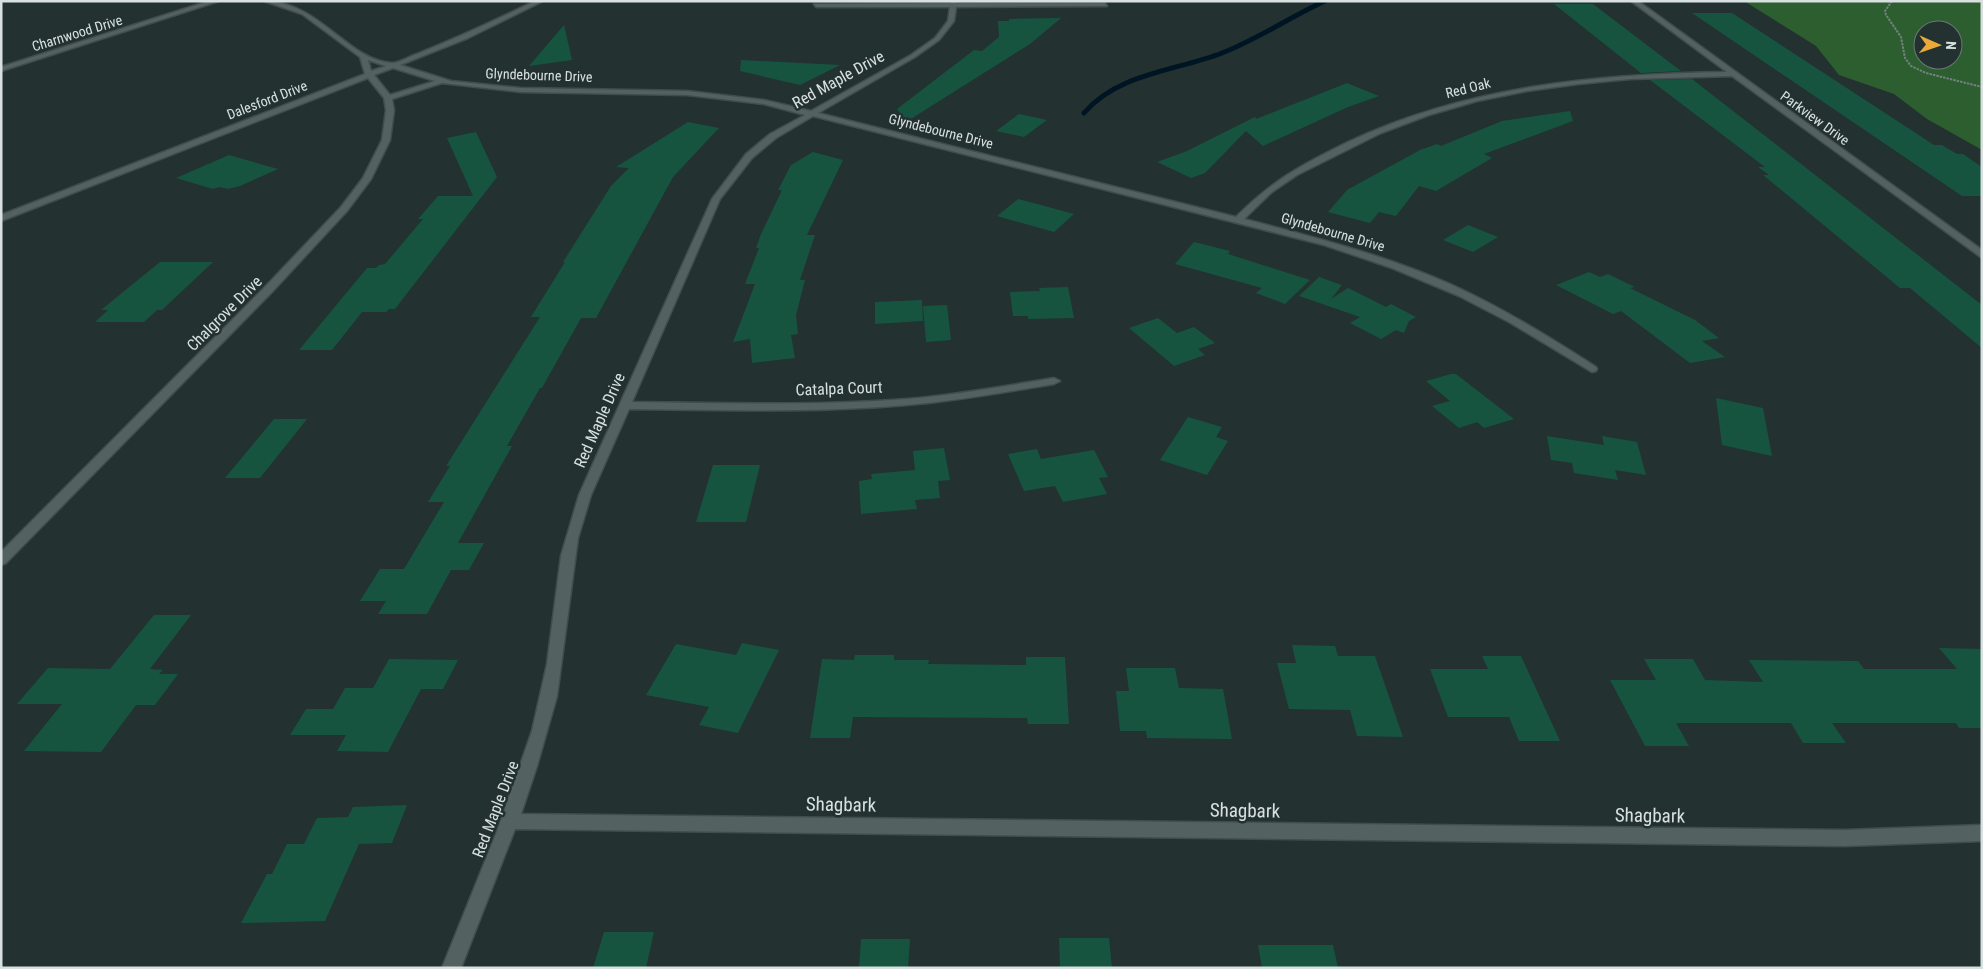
<svg xmlns="http://www.w3.org/2000/svg" width="1983" height="969" viewBox="0 0 1983 969" font-family="'Roboto Condensed',sans-serif">
	<rect width="100%" height="100%" fill="#233130"/>
	<path fill="#2c5e2f" fill-rule="evenodd" d="M 1744,1 L 1982,1 L 1982,150 L 1927,119 L 1894,94 L 1839,75 L 1816,46 ZM 1923,30 L 1953,30 L 1953,60 L 1923,60 Z"/>
	<g fill="none" stroke-linecap="round" stroke-linejoin="round">
		<path stroke="#001524" stroke-width="5" d="M 1084,113 C 1118,73 1176,71 1222,53 C 1258,39 1290,17 1325,1"/>
	</g>
	<path fill="#175440" d="M 1554,4 L 1593,4 L 1681,71 L 1641,73 Z
		M 1692,13 L 1732,13 L 1934,145 L 1942,145 L 1957,154 L 1963,154 L 1982,167 L 1982,196 L 1962,196 Z
		M 1061,18 L 1030,44 L 906,122 L 897,109 L 974,50 L 982,51 L 999,37 L 998,21 L 1009,21 L 1009,19 Z
		M 564,25 L 572,60 L 529,66 Z
		M 741,60 L 840,65 L 800,85 L 740,71 Z
		M 1692,79 L 1982,305 L 1982,348 L 1910,288 L 1900,288 L 1763,175 L 1769,175 L 1758,167 L 1765,167 L 1650,80 Z
		M 1347,83 L 1379,96 L 1348,107 L 1263,146 L 1246,131 L 1205,173 L 1191,178 L 1157,162 L 1187,151 L 1255,117 L 1256,119 Z
		M 1570,111 L 1573,121 L 1484,154 L 1492,158 L 1436,191 L 1419,186 L 1396,216 L 1379,212 L 1370,223 L 1328,212 L 1347,190 L 1420,150 L 1437,144 L 1441,146 L 1502,121 Z
		M 1019,114 L 1047,120 L 1024,137 L 996,131 Z
		M 688,122 L 719,128 L 673,177 L 596,318 L 581,318 L 542,388 L 540,388 L 507,446 L 512,446 L 458,543 L 484,543 L 469,570 L 451,570 L 427,614 L 378,614 L 386,601 L 360,601 L 380,569 L 404,569 L 444,502 L 428,502 L 450,466 L 446,466 L 540,317 L 531,317 L 565,262 L 563,262 L 611,186 L 629,168 L 616,167 Z
		M 476,132 L 497,177 L 395,309 L 389,309 L 386,312 L 362,312 L 332,350 L 299,350 L 367,268 L 376,268 L 379,265 L 385,264 L 423,219 L 418,219 L 438,196 L 473,196 L 447,138 Z
		M 813,152 L 843,160 L 807,235 L 815,235 L 800,280 L 805,280 L 796,315 L 798,334 L 791,335 L 795,358 L 752,363 L 750,339 L 733,342 L 755,284 L 745,284 L 759,248 L 756,248 L 761,234 L 782,190 L 778,190 L 791,165 Z
		M 229,155 L 278,169 L 240,186 L 228,189 L 219,187 L 213,189 L 176,178 Z
		M 1018,199 L 1041,205 L 1074,214 L 1054,232 L 997,216 Z
		M 1468,225 L 1498,237 L 1473,252 L 1443,240 Z
		M 1194,242 L 1230,251 L 1228,254 L 1310,280 L 1285,304 L 1256,293 L 1262,288 L 1175,264 Z
		M 160,262 L 213,262 L 162,310 L 157,310 L 144,322 L 95,322 L 108,310 L 101,310 Z
		M 1589,272 L 1600,277 L 1608,274 L 1635,287 L 1630,288 L 1695,320 L 1719,338 L 1702,341 L 1725,357 L 1690,363 L 1621,311 L 1613,314 L 1556,285 Z
		M 1319,277 L 1342,285 L 1331,299 L 1348,288 L 1386,307 L 1391,304 L 1416,317 L 1409,321 L 1404,333 L 1396,330 L 1381,339 L 1350,323 L 1360,317 L 1299,296 Z
		M 1068,287 L 1074,318 L 1028,319 L 1028,316 L 1013,316 L 1010,292 L 1040,291 L 1039,288 Z
		M 922,300 L 923,321 L 875,324 L 875,302 Z
		M 947,305 L 951,340 L 926,342 L 923,306 Z
		M 1158,318 L 1177,333 L 1194,327 L 1215,343 L 1198,349 L 1205,355 L 1174,366 L 1129,328 Z
		M 1451,374 L 1456,374 L 1514,419 L 1484,428 L 1477,422 L 1459,428 L 1432,406 L 1450,401 L 1426,381 Z
		M 1716,398 L 1763,408 L 1772,456 L 1722,445 Z
		M 1188,417 L 1222,427 L 1216,437 L 1228,441 L 1207,475 L 1160,460 Z
		M 274,419 L 307,419 L 260,478 L 225,478 Z
		M 1547,436 L 1604,445 L 1602,436 L 1637,442 L 1646,475 L 1615,470 L 1618,480 L 1574,473 L 1572,463 L 1551,460 Z
		M 944,448 L 950,480 L 938,481 L 940,498 L 915,500 L 917,509 L 861,514 L 859,481 L 872,479 L 871,474 L 915,470 L 913,451 Z
		M 1037,449 L 1041,459 L 1094,450 L 1108,477 L 1099,478 L 1107,494 L 1063,502 L 1055,486 L 1024,491 L 1008,454 Z
		M 713,465 L 760,465 L 746,522 L 696,522 Z
		M 154,615 L 191,615 L 150,669 L 163,670 L 159,674 L 178,674 L 155,705 L 136,705 L 101,752 L 24,751 L 62,704 L 17,704 L 48,668 L 110,669 Z
		M 742,643 L 779,650 L 738,733 L 699,725 L 709,707 L 646,695 L 676,644 L 736,655 Z
		M 1292,645 L 1335,646 L 1338,656 L 1375,656 L 1403,737 L 1357,736 L 1350,710 L 1289,709 L 1277,663 L 1296,663 Z
		M 1939,648 L 1982,649 L 1982,728 L 1959,728 L 1956,723 L 1832,723 L 1846,743 L 1803,743 L 1791,723 L 1676,723 L 1689,746 L 1645,746 L 1610,680 L 1656,680 L 1644,659 L 1693,659 L 1705,680 L 1763,682 L 1749,660 L 1858,661 L 1864,669 L 1957,669 Z
		M 855,655 L 894,655 L 894,660 L 929,660 L 928,664 L 1026,665 L 1026,657 L 1065,657 L 1069,724 L 1028,724 L 1027,718 L 853,717 L 850,738 L 810,738 L 822,659 L 854,660 Z
		M 1482,656 L 1521,656 L 1560,741 L 1519,741 L 1509,717 L 1448,717 L 1430,669 L 1488,669 Z
		M 389,659 L 458,660 L 443,689 L 421,689 L 388,752 L 337,751 L 346,735 L 290,735 L 306,709 L 333,709 L 345,688 L 373,688 Z
		M 1126,668 L 1175,668 L 1179,688 L 1223,689 L 1232,739 L 1147,738 L 1146,731 L 1120,731 L 1116,691 L 1129,691 Z
		M 407,805 L 392,843 L 359,844 L 325,921 L 241,923 L 267,874 L 272,874 L 287,844 L 304,844 L 317,818 L 348,817 L 353,807 Z
		M 604,932 L 654,932 L 646,968 L 593,968 Z
		M 1059,938 L 1109,938 L 1112,968 L 1060,968 Z
		M 861,939 L 910,939 L 908,968 L 859,968 Z
		M 1258,945 L 1333,945 L 1338,968 L 1262,968 Z"/>
	<g fill="none" stroke-linecap="round" stroke-linejoin="round">
		<g stroke="#414d4c" stroke-width="3">
			<path id="minor" d="M 209,1 L 219,1 L 1,71 L 1,67 Z
				M 264,1 C 319,1 347,60 392,63 C 399,63 410,56 417,54 C 457,38 496,20 535,1 L 543,1 L 468,38 L 400,65 L 451,81 L 521,88 L 687,91 L 764,100 L 811,111 L 911,55 L 935,38 L 948,21 L 950,7 L 816,7 L 814,4 L 951,3 L 951,1 L 957,1 L 957,3 L 1105,3 L 1107,6 L 956,7 L 954,21 L 939,40 L 915,57 L 818,113 L 1236,217 C 1273,180 1301,165 1348,142 C 1467,86 1597,74 1727,72 L 1631,1 L 1638,1 L 1982,250 L 1982,258 L 1732,76 L 1630,79 L 1578,84 L 1527,91 L 1477,101 L 1429,115 L 1381,133 L 1297,175 L 1272,192 L 1244,219 C 1314,237 1384,255 1450,284 C 1501,307 1549,337 1596,367 L 1597,369 L 1596,371 L 1592,372 L 1509,322 L 1459,296 L 1392,268 L 1324,245 L 813,116 L 776,138 L 752,158 L 720,199 L 632,402 C 724,403 815,406 907,399 C 956,395 1005,386 1054,378 L 1060,381 L 1054,384 C 1005,392 956,401 907,405 C 815,413 722,410 629,409 L 591,495 L 578,538 L 557,696 L 537,766 L 521,814 L 1844,830 L 1982,825 L 1982,841 L 1844,846 L 515,829 L 461,968 L 442,968 L 496,834 L 532,731 L 547,664 L 561,556 L 579,495 L 712,199 L 746,154 L 770,134 L 805,115 L 764,104 L 687,95 L 521,92 L 442,83 L 392,99 L 394,110 L 390,140 L 371,179 L 347,211 L 273,291 L 6,563 L 1,565 L 1,552 L 265,287 L 341,207 L 363,178 L 382,140 L 386,110 L 384,98 L 368,78 L 1,221 L 1,215 L 365,74 L 360,57 L 302,14 ZM 368,60 L 386,66 L 371,71 ZM 393,68 L 435,81 L 390,95 L 374,75 Z"/>
		</g>
		<path stroke="#74807f" stroke-width="2" stroke-dasharray="2.5 1" stroke-linecap="butt" d="M 1892,1 L 1885,11 L 1886,15 L 1901,37 L 1905,58 L 1911,66 L 1926,73 L 1982,87"/>
		<use href="#minor" fill="#536260" fill-rule="evenodd"/>
	</g>
	<g text-anchor="middle" stroke-width="5" stroke-linejoin="round" paint-order="stroke">
		<g font-size="14" fill="#d8e1e0" stroke="#233130">
			<text transform="translate(77 33) rotate(-17)" y="5">Charnwood Drive</text>
			<text transform="translate(539 75) rotate(2)" y="5">Glyndebourne Drive</text>
			<text transform="translate(1468 88) rotate(-14)" y="5">Red Oak</text>
			<text transform="translate(267 100) rotate(-21)" y="5">Dalesford Drive</text>
			<text transform="translate(1815 118) rotate(36)" y="5">Parkview Drive</text>
			<text transform="translate(941 131) rotate(14)" y="5">Glyndebourne Drive</text>
			<text transform="translate(1333 232) rotate(16)" y="5">Glyndebourne Drive</text>
		</g>
		<g font-size="16" fill="#d8e1e0" stroke="#233130">
			<text transform="translate(838 79) rotate(-29)" y="6">Red Maple Drive</text>
			<text transform="translate(224 313) rotate(-45)" y="6">Chalgrove Drive</text>
			<text transform="translate(839 388) rotate(-2)" y="6">Catalpa Court</text>
			<text transform="translate(599 420) rotate(-66)" y="6">Red Maple Drive</text>
			<text transform="translate(495 809) rotate(-69)" y="6">Red Maple Drive</text>
		</g>
		<g font-size="19" fill="#d8e1e0" stroke="#233130">
			<text transform="translate(841 804) rotate(1)" y="7">Shagbark</text>
			<text transform="translate(1245 810) rotate(1)" y="7">Shagbark</text>
			<text transform="translate(1650 815) rotate(1)" y="7">Shagbark</text>
		</g>
	</g>
	<rect width="1983" height="969" fill="none" stroke="#d8e1e0" stroke-width="5"/>
	<g transform="translate(1938 45) rotate(92)"><circle r="24" fill="#233130" stroke="#6b7776"/>
	<path d="M0-4L9 19L0 12L-9 19Z" fill="#eba93a"/>
	<text y="-8" font-size="14" font-weight="bold" text-anchor="middle" fill="#d8e1e0">N</text>
	</g>
</svg>
